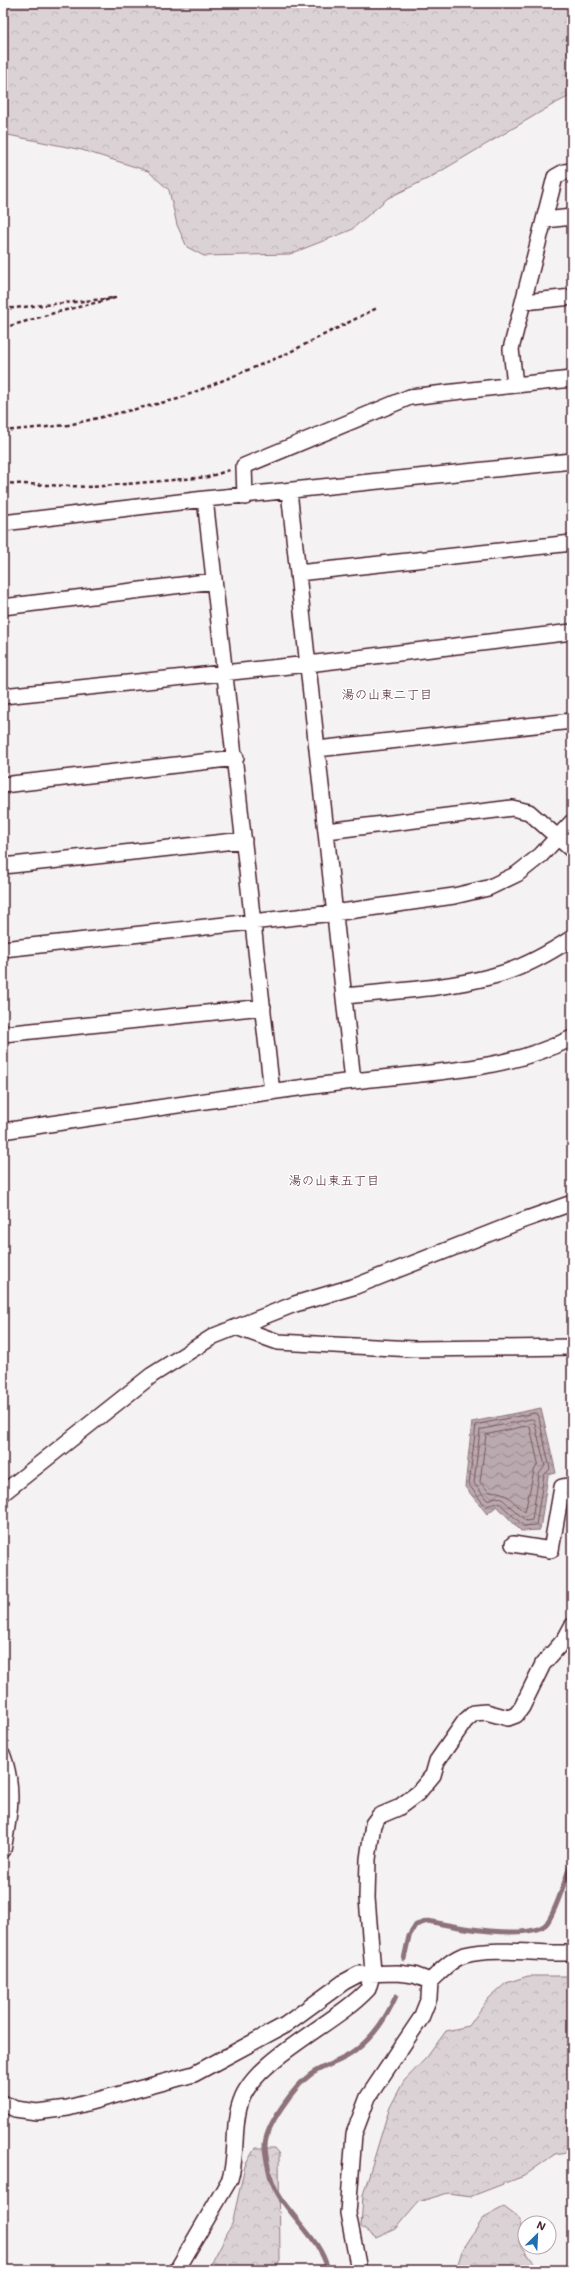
<svg xmlns="http://www.w3.org/2000/svg" width="575" height="2273" viewBox="0 0 575 2273" font-family="Mali,'Klee One',sans-serif">
	<defs>
		<pattern id="forest-crowns" width="20" height="18" patternUnits="userSpaceOnUse"><rect width="20" height="18" fill="#dbd2d5"/><path d="M2 6a3 3 0 1 1 6 0M12 15a3 3 0 1 1 6 0" fill="none" stroke="#bdb4b7"/></pattern>
		<pattern id="water-waves" width="16" height="10" patternUnits="userSpaceOnUse"><rect width="16" height="10" fill="#baa9ae"/><path d="M0 5q4-4 8 0t8 0" fill="none" stroke="#99898e"/></pattern>
	</defs>
	<rect width="100%" height="100%" fill="#f4f2f2"/>
	<filter id="ink" filterUnits="userSpaceOnUse"><feTurbulence type="fractalNoise" baseFrequency=".025" numOctaves="2"/><feDisplacementMap in="SourceGraphic" scale="8" xChannelSelector="R" yChannelSelector="G"/><feConvolveMatrix kernelMatrix="1 2 1 2 8 2 1 2 1" color-interpolation-filters="sRGB"/></filter>
	<g filter="url(#ink)">
		<path fill="url(#forest-crowns)" stroke="#927880" d="M 3,3 L 572,3 L 572,95 L 554,104 L 431,177 L 388,198 L 351,230 L 290,254 L 204,256 L 187,247 L 177,225 L 169,190 L 148,171 L 82,150 L 3,134 Z
			M 528,1976 L 572,1976 L 572,2151 L 555,2154 L 524,2176 L 472,2196 L 448,2193 L 418,2202 L 395,2229 L 376,2238 L 361,2227 L 363,2195 L 389,2109 L 404,2081 L 427,2057 L 446,2031 L 469,2026 L 488,1999 L 506,1983 Z
			M 255,2148 L 274,2148 L 279,2154 L 280,2261 L 274,2270 L 208,2270 L 232,2224 L 245,2166 Z
			M 504,2207 L 520,2219 L 519,2242 L 539,2270 L 456,2270 L 462,2251 L 484,2217 Z"/>
		<path fill="url(#water-waves)" stroke="#8d727a" d="M 541,1408 L 556,1473 L 548,1475 L 540,1530 L 521,1531 L 497,1506 L 487,1514 L 465,1487 L 472,1422 Z"/>
		<g fill="none" stroke-linecap="round" stroke-linejoin="round">
			<path stroke="#77565f" stroke-width="1" d="M 536,1413 L 538,1414 L 550,1469 L 544,1475 L 536,1525 L 524,1526 L 499,1503 L 495,1502 L 486,1507 L 469,1485 L 476,1425 Z
				M 532,1419 L 534,1420 L 545,1466 L 539,1474 L 532,1520 L 526,1521 L 501,1498 L 496,1497 L 487,1500 L 474,1483 L 480,1430 Z
				M 527,1426 L 530,1427 L 538,1463 L 534,1471 L 525,1512 C 512,1503 507,1489 489,1492 L 480,1482 L 486,1435 Z"/>
			<path stroke="#8d727a" stroke-width="5" d="M 404,1959 L 409,1936 L 416,1925 L 428,1921 C 450,1926 532,1942 547,1923 C 558,1907 565,1879 572,1860
				M 328,2270 C 319,2233 280,2212 270,2175 C 268,2167 265,2154 265,2145 C 266,2125 294,2087 310,2075 C 323,2065 342,2062 355,2051 C 375,2035 386,2018 396,1996"/>
			<g stroke="#4a1f2b" stroke-width="18">
				<path id="minor" d="M 545,220 L 572,217
					M 524,302 L 572,297
					M 515,385 L 572,379
					M 289,491 L 353,1081
					M 245,497 L 244,466 L 410,397 L 515,385 L 511,349 L 555,177 L 564,172 L 572,171
					M 205,499 L 272,1092
					M 3,523 L 205,499 L 572,461
					M 298,573 L 572,543
					M 3,607 L 214,581
					M 3,696 L 308,664 L 572,632
					M 317,749 L 572,721
					M 3,785 L 236,758
					M 327,831 L 512,808 L 529,812 L 572,850
					M 3,866 L 244,840
					M 3,949 L 334,913 L 454,896 L 488,888 L 517,874 L 541,855 L 572,822
					M 344,996 C 393,991 445,989 493,976 C 521,969 548,954 572,938
					M 3,1034 L 263,1007
					M 3,1131 C 120,1114 236,1095 354,1081 C 426,1072 505,1072 572,1038
					M 236,1327 L 278,1342 L 334,1345 L 415,1349 L 572,1347
					M 3,1493 L 152,1375 L 214,1336 L 295,1304 L 356,1286 L 521,1221 L 572,1203
					M 513,1544 L 551,1550 L 562,1487 L 572,1485
					M 3,1756 C 15,1790 9,1816 3,1850
					M 3,2103 L 15,2109 L 37,2112 L 68,2108 L 194,2074 L 285,2025 L 344,1982 L 359,1974 L 397,1973 L 414,1975 L 430,1981
					M 177,2270 L 230,2179 C 238,2154 232,2125 241,2101 C 255,2059 337,2023 368,1989 L 373,1972 L 367,1898 L 368,1859 L 373,1824 L 379,1816 L 398,1808 L 418,1793 L 433,1775 L 437,1761 L 465,1721 L 474,1713 L 486,1712 L 508,1718 L 516,1715 L 522,1707 L 543,1664 L 565,1639 L 572,1626
					M 359,2270 L 348,2213 L 354,2134 L 368,2097 L 421,2018 L 429,1998 L 430,1981 C 440,1972 451,1959 465,1955 C 494,1947 540,1954 572,1953"/>
			</g>
			<path stroke="#4a1f2b" stroke-width="2.5" stroke-dasharray="4 3" stroke-linecap="butt" d="M 3,309 L 115,298 L 54,313 L 3,328
				M 3,431 L 68,425 L 178,399 L 284,355 L 377,308
				M 3,483 L 91,487 L 208,477 L 230,470"/>
			<use href="#minor" stroke="#fff" stroke-width="15"/>
		</g>
	</g>
	<g text-anchor="middle" stroke-width="3" stroke-linejoin="round" paint-order="stroke">
		<g font-size="13" fill="#4a1f2b" stroke="#fff">
			<text x="387" y="699">湯の山東二丁目</text>
			<text x="334" y="1185">湯の山東五丁目</text>
		</g>
	</g>
	<rect width="575" height="2273" fill="none" stroke="#fff" stroke-width="16"/>
	<rect x="8" y="8" width="559" height="2257" fill="none" stroke="#4a1f2b" stroke-width="1.5" filter="url(#ink)"/>
	<g transform="translate(537 2235) rotate(24)"><circle r="19" fill="#ffffff" stroke="#b7a5aa"/>
	<path d="M0-3L7 15L0 10L-7 15Z" fill="#1f6fb2"/>
	<text y="-6" font-size="11" font-weight="bold" text-anchor="middle" fill="#4a1f2b">N</text>
	</g>
</svg>
